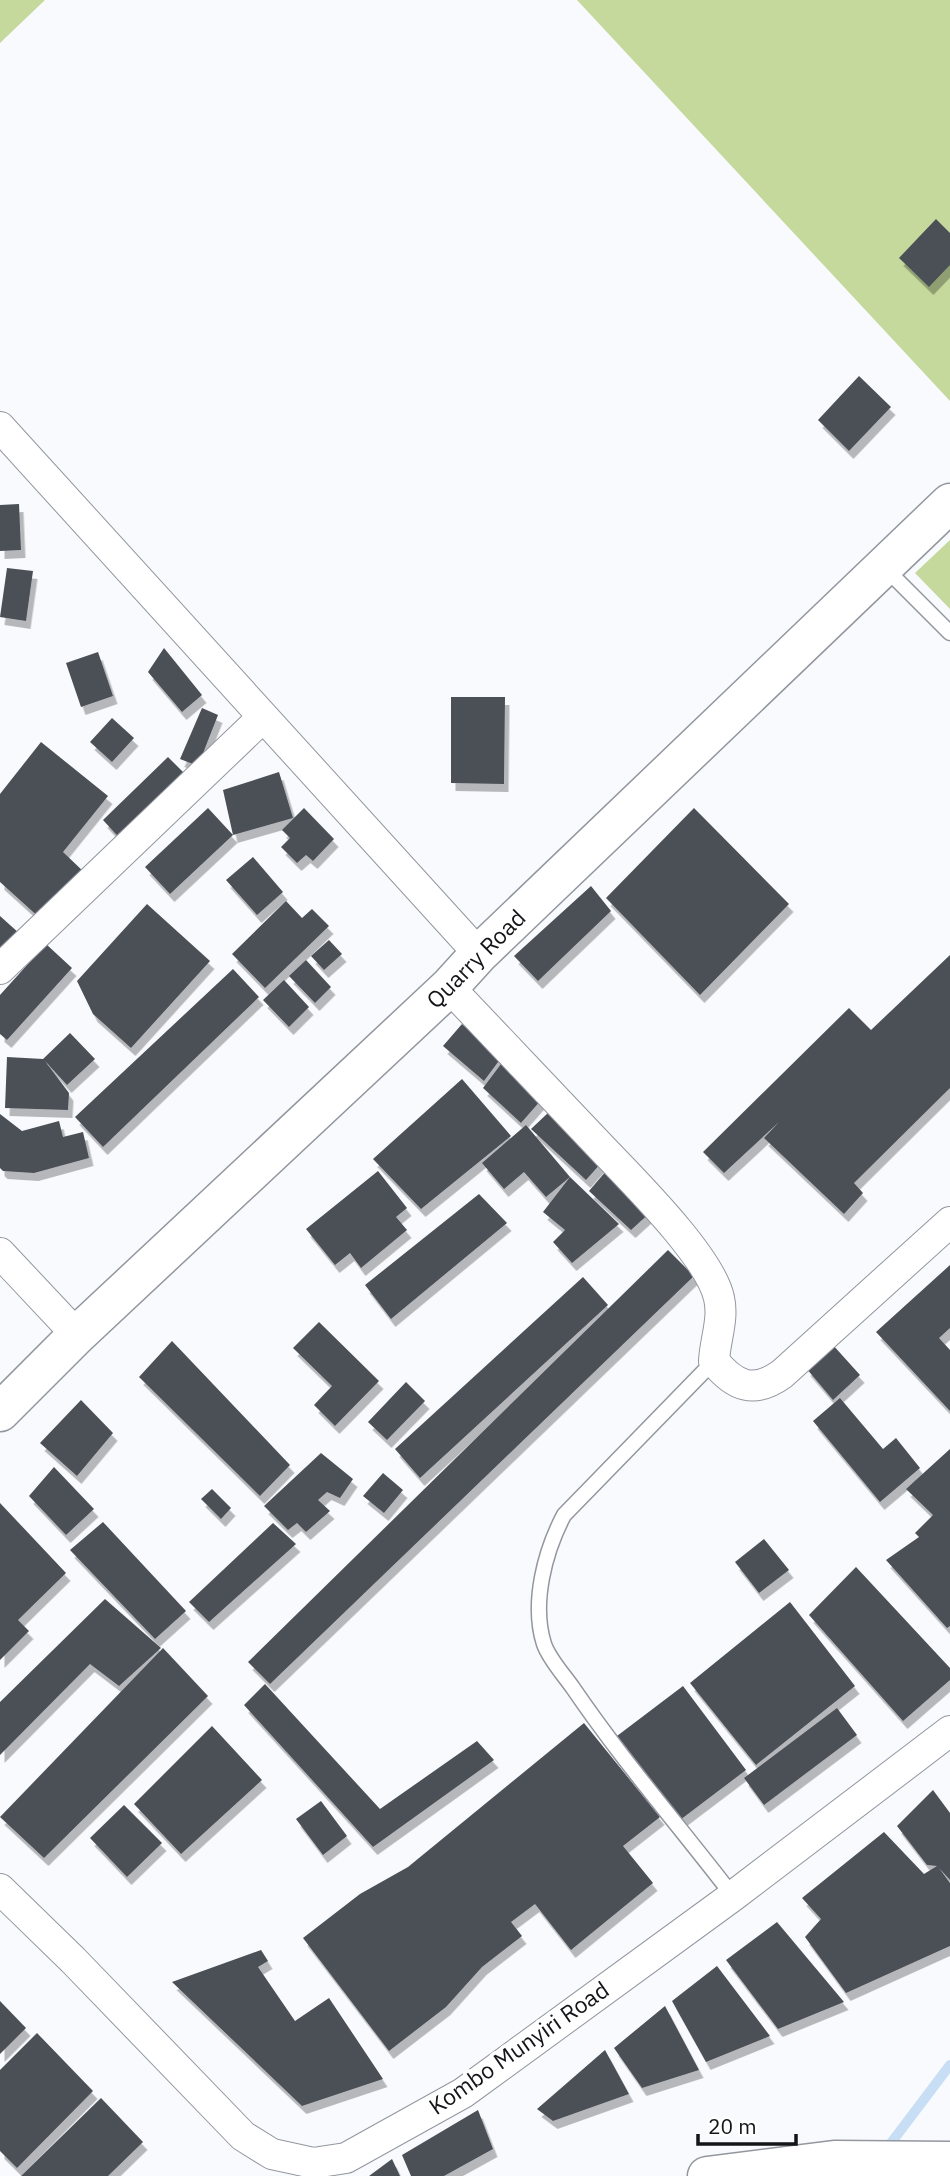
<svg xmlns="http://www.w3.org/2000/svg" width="950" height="2176" viewBox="0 0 950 2176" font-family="'IBM Plex Sans',sans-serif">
	<defs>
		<filter id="shadow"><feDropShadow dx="4.5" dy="8" stdDeviation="0" flood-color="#0004"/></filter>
	</defs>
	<rect width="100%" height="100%" fill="#f8fafd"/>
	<path fill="#c5d99c" d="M 0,0 L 45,0 L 0,43 Z
		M 577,0 L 950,0 L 950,401 Z
		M 950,540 L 950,609 L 915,573 Z"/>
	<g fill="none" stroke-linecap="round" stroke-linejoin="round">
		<path stroke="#c8def5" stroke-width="10" d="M 885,2151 L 950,2065"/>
	</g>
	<path fill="#4b4f57" filter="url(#shadow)" d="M 936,219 L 950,233 L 950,265 L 929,287 L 899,258 Z
		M 859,376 L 891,407 L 849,451 L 818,420 Z
		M 19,504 L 21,550 L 0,551 L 0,505 Z
		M 7,568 L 33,571 L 26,621 L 0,617 Z
		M 164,648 L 202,695 L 182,712 L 148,672 Z
		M 98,652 L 113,696 L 81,707 L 66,663 Z
		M 451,697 L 505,697 L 504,784 L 451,783 Z
		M 202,708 L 218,715 L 198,766 L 180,759 Z
		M 112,718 L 134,738 L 112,762 L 90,742 Z
		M 41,742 L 108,796 L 63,852 L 85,873 L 42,920 L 0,882 L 0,794 Z
		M 168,757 L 190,779 L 124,843 L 103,820 Z
		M 279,772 L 293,818 L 233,835 L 223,790 Z
		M 208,808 L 233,835 L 170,894 L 145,867 Z
		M 304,808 L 334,839 L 313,861 L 306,855 L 297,863 L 281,847 L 290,838 L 282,830 Z
		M 694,808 L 789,904 L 700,995 L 606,898 Z
		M 253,857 L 283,892 L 257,915 L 226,880 Z
		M 591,886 L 611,911 L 538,981 L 514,956 Z
		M 286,901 L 302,918 L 312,909 L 329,926 L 265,988 L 232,954 Z
		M 147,904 L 210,961 L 131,1048 L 93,1014 L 77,981 Z
		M 0,916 L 20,934 L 0,956 Z
		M 329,940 L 342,954 L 324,970 L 311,956 Z
		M 46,944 L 72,968 L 7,1040 L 0,1034 L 0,995 Z
		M 950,955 L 950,1088 L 854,1183 L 863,1193 L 844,1214 L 764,1138 L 779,1122 L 724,1173 L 703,1152 L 849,1008 L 871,1030 Z
		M 306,960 L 331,987 L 315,1003 L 289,976 Z
		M 233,969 L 259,997 L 103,1147 L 75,1117 Z
		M 284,980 L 309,1007 L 289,1027 L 263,1000 Z
		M 462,1024 L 501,1058 L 484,1081 L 443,1046 Z
		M 70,1033 L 95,1059 L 67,1085 L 45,1061 L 69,1093 L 68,1110 L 5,1108 L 7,1057 L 43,1059 Z
		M 501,1064 L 542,1099 L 521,1123 L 483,1088 Z
		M 462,1079 L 511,1136 L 421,1209 L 373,1159 Z
		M 549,1112 L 602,1162 L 586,1180 L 531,1129 Z
		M 0,1114 L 22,1131 L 59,1121 L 63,1137 L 83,1132 L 89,1158 L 34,1173 L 3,1171 L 0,1168 Z
		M 526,1125 L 570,1177 L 619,1224 L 572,1263 L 553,1242 L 565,1230 L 543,1212 L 570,1177 L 546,1197 L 524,1172 L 504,1189 L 482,1163 Z
		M 607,1170 L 653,1210 L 631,1230 L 589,1191 Z
		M 378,1171 L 407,1208 L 396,1217 L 407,1230 L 361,1268 L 350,1253 L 335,1265 L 306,1229 Z
		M 479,1194 L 507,1223 L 391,1319 L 365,1285 Z
		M 668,1250 L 694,1276 L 270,1684 L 248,1662 Z
		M 950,1265 L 950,1328 L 939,1338 L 950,1350 L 950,1411 L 876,1332 Z
		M 583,1277 L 608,1305 L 420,1478 L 395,1449 Z
		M 319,1322 L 379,1381 L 335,1426 L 314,1405 L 332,1386 L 293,1348 Z
		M 172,1341 L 290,1465 L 260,1496 L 139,1377 Z
		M 832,1344 L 860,1375 L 833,1400 L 806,1368 Z
		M 406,1382 L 425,1401 L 387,1440 L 368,1422 Z
		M 840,1398 L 883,1449 L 896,1438 L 920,1468 L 880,1502 L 813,1421 Z
		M 81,1400 L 113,1433 L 77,1476 L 40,1443 Z
		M 950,1449 L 950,1626 L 947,1628 L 886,1560 L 919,1537 L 915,1533 L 933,1515 L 906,1489 Z
		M 321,1453 L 353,1479 L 340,1498 L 327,1492 L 318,1500 L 330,1511 L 306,1532 L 297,1523 L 288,1530 L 264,1506 Z
		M 54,1467 L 94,1509 L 66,1535 L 29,1496 Z
		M 383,1473 L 403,1490 L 384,1513 L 363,1496 Z
		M 212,1489 L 231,1508 L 221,1519 L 201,1499 Z
		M 0,1503 L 66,1573 L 18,1620 L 29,1631 L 0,1660 Z
		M 103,1522 L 186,1611 L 155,1639 L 70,1550 Z
		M 273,1523 L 296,1544 L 209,1622 L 189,1602 Z
		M 764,1539 L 789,1570 L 759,1593 L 735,1562 Z
		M 856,1567 L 950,1668 L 950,1680 L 903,1721 L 809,1615 Z
		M 105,1599 L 161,1648 L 119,1686 L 90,1664 L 0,1755 L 0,1702 Z
		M 790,1602 L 855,1686 L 756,1765 L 690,1683 Z
		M 163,1648 L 208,1696 L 44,1858 L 0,1817 Z
		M 265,1684 L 380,1809 L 477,1741 L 494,1760 L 373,1847 L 244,1705 Z
		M 683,1686 L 746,1770 L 680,1820 L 617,1736 Z
		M 837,1708 L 857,1735 L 764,1805 L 744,1778 Z
		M 584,1723 L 660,1817 L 623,1846 L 653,1883 L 571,1950 L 535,1904 L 511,1922 L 522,1936 L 482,1967 L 446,2007 L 389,2051 L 303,1938 L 360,1894 L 408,1867 Z
		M 212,1726 L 262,1780 L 181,1854 L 134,1804 Z
		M 933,1790 L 950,1813 L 950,1880 L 939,1868 L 950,1883 L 950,1946 L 846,1993 L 805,1937 L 821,1919 L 802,1898 L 884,1832 L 924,1874 L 937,1866 L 927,1865 L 897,1826 Z
		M 321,1801 L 347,1836 L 323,1855 L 296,1819 Z
		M 124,1805 L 162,1843 L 127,1877 L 90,1838 Z
		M 777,1922 L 844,2002 L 778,2029 L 726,1960 Z
		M 261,1950 L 268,1961 L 258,1967 L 295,2021 L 329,1998 L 383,2079 L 302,2106 L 172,1982 Z
		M 717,1966 L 770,2036 L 706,2062 L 672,2001 Z
		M 0,2001 L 26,2028 L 0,2054 Z
		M 665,2006 L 699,2070 L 642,2088 L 614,2048 Z
		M 37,2033 L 93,2091 L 17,2168 L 0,2151 L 0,2070 Z
		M 605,2050 L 629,2094 L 553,2121 L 537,2109 Z
		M 101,2098 L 143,2142 L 108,2176 L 21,2176 Z
		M 478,2110 L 493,2149 L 444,2176 L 411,2176 L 402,2155 Z
		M 392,2159 L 400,2176 L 369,2176 Z"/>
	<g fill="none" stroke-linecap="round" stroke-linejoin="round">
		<g stroke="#93969f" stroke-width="17">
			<path id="service" d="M 885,568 L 950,633
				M 714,1361 L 564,1515 C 545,1551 531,1603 544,1644 C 549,1659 564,1675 573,1688 C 622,1760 680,1827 733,1896"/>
		</g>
		<g stroke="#93969f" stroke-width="32">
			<path id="minor" d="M 0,427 L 479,954
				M 0,969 L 262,718
				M 449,987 C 499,1040 549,1092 599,1145 C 630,1178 710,1256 719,1298 C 724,1319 715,1340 714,1361 C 735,1387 754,1394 782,1374 L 950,1222
				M 0,1253 L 77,1335
				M 0,1889 L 73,1960 L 243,2136 L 272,2154 L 313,2163 L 346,2158 L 463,2093 L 733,1896 L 950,1731"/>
		</g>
		<g stroke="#93969f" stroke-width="41">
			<path id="secondary" d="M 0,1412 L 77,1335 L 449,987 L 479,954 L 950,503
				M 707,2176 L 834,2160 L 950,2161"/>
		</g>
		<use href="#service" stroke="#fff" stroke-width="14"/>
		<use href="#minor" stroke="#fff" stroke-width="30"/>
		<use href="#secondary" stroke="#fff" stroke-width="38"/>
	</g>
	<g text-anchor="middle" stroke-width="7" stroke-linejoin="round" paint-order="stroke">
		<g font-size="23" fill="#141518" stroke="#fff">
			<text transform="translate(476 959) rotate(-45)" y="8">Quarry Road</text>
			<text transform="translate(519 2048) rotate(-35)" y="8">Kombo Munyiri Road</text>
		</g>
	</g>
	<path d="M698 2134v10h98v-10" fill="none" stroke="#141518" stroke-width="3.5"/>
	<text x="708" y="2134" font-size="21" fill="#141518" stroke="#ffffff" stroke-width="5" paint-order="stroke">20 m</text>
</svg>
